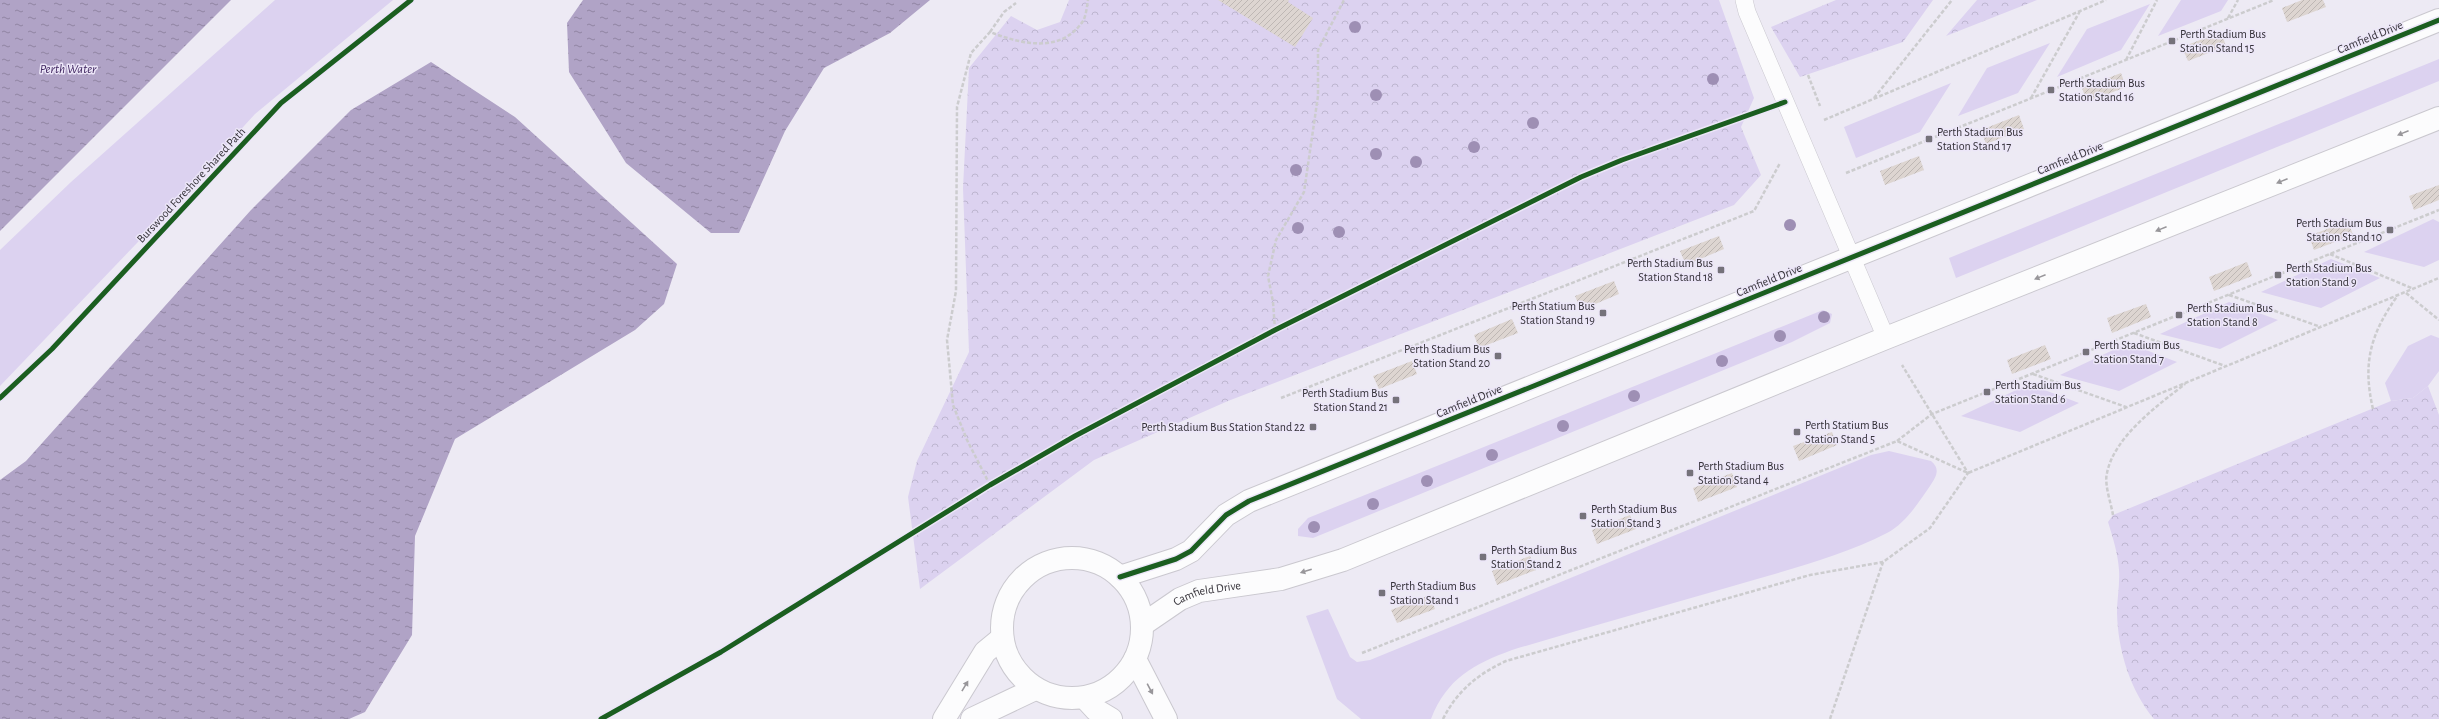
<svg xmlns="http://www.w3.org/2000/svg" width="2439" height="719" viewBox="0 0 2439 719" font-family="'Alegreya Sans',sans-serif">
	<defs>
		<pattern id="park-crowns" width="20" height="18" patternUnits="userSpaceOnUse"><rect width="20" height="18" fill="#dcd2f0"/><path d="M2 6a3 3 0 1 1 6 0M12 15a3 3 0 1 1 6 0" fill="none" stroke="#bdb5cf"/></pattern>
		<pattern id="water-ripples" width="26" height="14" patternUnits="userSpaceOnUse"><rect width="26" height="14" fill="#b0a3c6"/><path d="M2 4q2-2 4 0t4 0M15 11q2-2 4 0t4 0" fill="none" stroke="#9085a2"/></pattern>
		<pattern id="building-hatch" width="6" height="6" patternUnits="userSpaceOnUse"><rect width="6" height="6" fill="#ddd5d1"/><path d="M-1 1l2-2M0 6l6-6M5 7l2-2" fill="none" stroke="#beb7b4"/></pattern>
	</defs>
	<rect width="100%" height="100%" fill="#edeaf4"/>
	<path fill="#dcd2f0" d="M 275,0 L 393,0 L 255,114 L 137,243 L 0,386 L 0,250 L 71,182 Z
		M 2181,0 L 2228,0 L 2221,11 L 2158,36 Z
		M 2150,4 L 2121,50 L 2057,77 L 2087,29 Z
		M 2050,43 L 2018,93 L 1958,116 L 1987,68 Z
		M 2439,59 L 2439,81 L 1956,278 L 1949,258 Z
		M 1951,83 L 1920,132 L 1856,158 L 1844,127 Z
		M 2433,219 L 2439,222 L 2439,260 L 2424,267 L 2364,252 Z
		M 2331,259 L 2380,278 L 2321,308 L 2261,292 Z
		M 2229,302 L 2278,320 L 2220,349 L 2160,334 Z
		M 1823,310 L 1832,314 L 1830,323 L 1792,342 L 1313,538 L 1298,536 L 1298,529 L 1308,518 Z
		M 2431,335 L 2439,338 L 2439,371 L 2428,386 L 2413,398 L 2391,401 L 2385,383 L 2408,346 Z
		M 2128,343 L 2177,362 L 2119,391 L 2060,375 Z
		M 2029,384 L 2079,403 L 2020,432 L 1961,416 Z
		M 1889,451 L 1931,461 C 1941,469 1936,477 1930,486 C 1918,503 1906,523 1887,533 C 1840,557 1784,571 1733,586 C 1659,607 1586,628 1512,650 C 1474,664 1447,678 1431,719 L 1361,719 L 1337,699 L 1306,616 L 1328,609 L 1350,657 L 1357,662 L 1370,660 L 1871,455 Z"/>
	<path fill="url(#park-crowns)" d="M 1069,0 L 1719,0 L 1754,98 L 1741,127 L 1761,175 L 1734,205 L 1228,401 L 1094,460 L 920,589 L 908,497 L 917,461 L 969,352 L 963,188 L 969,68 L 1011,16 L 1037,30 L 1060,22 Z
		M 1836,0 L 1933,0 L 1903,42 L 1800,77 L 1771,27 Z
		M 1977,0 L 2037,0 L 1946,36 Z
		M 2428,386 L 2439,415 L 2439,719 L 2154,719 C 2130,690 2118,651 2117,613 C 2117,599 2120,585 2119,570 C 2118,554 2113,538 2108,522 L 2113,515 L 2391,401 L 2413,398 Z"/>
	<path fill="url(#water-ripples)" d="M 0,0 L 231,0 L 0,231 Z
		M 583,0 L 930,0 L 890,33 L 824,68 L 785,131 L 739,233 L 711,233 L 626,163 L 569,72 L 567,23 Z
		M 431,62 L 515,117 L 677,264 L 664,304 L 635,330 L 455,439 L 415,536 L 412,635 L 365,712 L 349,719 L 0,719 L 0,480 L 26,461 L 251,210 L 351,110 Z"/>
	<path fill="url(#building-hatch)" d="M 1218,0 L 1289,0 L 1288,2 L 1313,18 L 1295,47 Z
		M 2302,0 L 2323,0 L 2326,7 L 2287,22 L 2282,8 Z
		M 2221,32 L 2226,46 L 2188,61 L 2182,47 Z
		M 2121,73 L 2126,87 L 2087,102 L 2082,88 Z
		M 2019,115 L 2024,129 L 1986,144 L 1981,130 Z
		M 1919,156 L 1924,170 L 1885,185 L 1880,171 Z
		M 2439,185 L 2439,200 L 2414,210 L 2409,196 Z
		M 2348,221 L 2353,235 L 2314,250 L 2309,236 Z
		M 1719,236 L 1724,249 L 1686,265 L 1680,251 Z
		M 2247,262 L 2252,276 L 2214,291 L 2209,277 Z
		M 1614,281 L 1619,294 L 1581,310 L 1575,296 Z
		M 2146,304 L 2151,317 L 2112,333 L 2107,318 Z
		M 1512,319 L 1518,333 L 1479,348 L 1474,335 Z
		M 2045,345 L 2051,359 L 2012,374 L 2007,360 Z
		M 1412,361 L 1417,374 L 1379,389 L 1373,376 Z
		M 1832,432 L 1837,445 L 1799,461 L 1793,446 Z
		M 1732,473 L 1737,487 L 1698,502 L 1693,488 Z
		M 1630,515 L 1636,529 L 1597,544 L 1592,530 Z
		M 1530,556 L 1536,570 L 1497,585 L 1492,571 Z
		M 1430,595 L 1435,609 L 1397,623 L 1391,610 Z"/>
	<g fill="none" stroke-linecap="round" stroke-linejoin="round">
		<g stroke="#cac8cf" stroke-width="18">
			<path id="service" d="M 1744,0 L 1747,12 L 1886,338"/>
		</g>
		<g stroke="#cac8cf" stroke-width="24">
			<g id="minor">
				<circle cx="1072" cy="628" r="70"/>
				<path d="M 1120,577 L 1176,559 L 1191,551 L 1226,515 L 1249,501 L 2439,20"/>
				<path id="s1" d="M 1142,625 L 1180,599 L 1199,591 L 1281,579 L 1343,560 L 1886,338 L 2439,118"/>
				<path d="M 1135,659 L 1166,719"/>
				<path d="M 1085,698 L 1096,710 L 1111,719"/>
				<path d="M 944,719 L 985,652 L 1002,638"/>
				<path d="M 972,719 L 1035,689"/>
			</g>
		</g>
		<path stroke="#ccccce" stroke-width="2.5" stroke-dasharray="4 2" stroke-linecap="butt" d="M 2228,18 L 2238,0
			M 990,32 L 1004,12 L 1016,3
			M 2126,60 L 2157,0
			M 1808,75 L 1820,106
			M 1874,98 L 1952,0
			M 2031,98 L 2080,11
			M 1824,120 L 2106,0
			M 1846,173 L 2274,0
			M 2330,254 L 2414,289
			M 2406,293 L 2439,320
			M 2229,295 L 2321,327
			M 1275,330 L 1273,302 L 1268,276 L 1276,240 L 1304,192 L 1318,96 L 1318,50 L 1344,0
			M 2134,333 L 2225,366
			M 2033,374 L 2126,407
			M 1281,398 L 1754,211 L 1780,163
			M 2373,409 C 2362,362 2371,333 2398,295
			M 1897,441 L 1932,414 L 2439,210
			M 990,485 L 967,440 L 953,405 L 947,340 L 956,291 L 957,107 L 971,53 L 990,32 C 1021,44 1061,54 1083,21 C 1086,16 1087,6 1088,0
			M 2113,515 C 2111,503 2104,484 2107,473 C 2114,437 2158,405 2185,384
			M 1362,653 L 1897,441 L 1968,473 L 2439,278
			M 1443,719 C 1457,691 1478,674 1506,661 L 1810,575 L 1883,562
			M 1830,719 L 1883,562 L 1930,528 L 1968,473 L 1902,365"/>
		<use href="#service" stroke="#fcfcfd" stroke-width="17"/>
		<use href="#minor" stroke="#fcfcfd" stroke-width="22"/>
		<g stroke="#ece6f8" stroke-width="8">
			<path id="cycleway" d="M 0,398 L 52,349 L 281,103 L 411,0
				M 1120,577 L 1176,559 L 1191,551 L 1226,515 L 1249,501 L 2439,20
				M 601,719 L 721,652 L 990,485 L 1075,436 L 1275,330 L 1581,177 L 1622,160 L 1785,102"/>
		</g>
		<use href="#cycleway" stroke="#1b5e20" stroke-width="5"/>
	</g>
	<g fill="#9e8fb4">
		<circle cx="1355" cy="27" r="6"/>
		<circle cx="1713" cy="79" r="6"/>
		<circle cx="1376" cy="95" r="6"/>
		<circle cx="1533" cy="123" r="6"/>
		<circle cx="1474" cy="147" r="6"/>
		<circle cx="1376" cy="154" r="6"/>
		<circle cx="1416" cy="162" r="6"/>
		<circle cx="1296" cy="170" r="6"/>
		<circle cx="1790" cy="225" r="6"/>
		<circle cx="1298" cy="228" r="6"/>
		<circle cx="1339" cy="232" r="6"/>
		<circle cx="1824" cy="317" r="6"/>
		<circle cx="1780" cy="336" r="6"/>
		<circle cx="1722" cy="361" r="6"/>
		<circle cx="1634" cy="396" r="6"/>
		<circle cx="1563" cy="426" r="6"/>
		<circle cx="1492" cy="455" r="6"/>
		<circle cx="1427" cy="481" r="6"/>
		<circle cx="1373" cy="504" r="6"/>
		<circle cx="1314" cy="527" r="6"/>
	</g>
	<defs><path id="oneway-solid" d="M-6-.8H1V-3.2L6.5 0L1 3.2V.8H-6Z"/></defs>
	<g fill="#98969a">
		<use href="#oneway-solid" transform="translate(2403 133) rotate(158)"/>
		<use href="#oneway-solid" transform="translate(2282 181) rotate(158)"/>
		<use href="#oneway-solid" transform="translate(2161 229) rotate(158)"/>
		<use href="#oneway-solid" transform="translate(2040 277) rotate(158)"/>
		<use href="#oneway-solid" transform="translate(1306 571) rotate(163)"/>
		<use href="#oneway-solid" transform="translate(965 686) rotate(-59)"/>
		<use href="#oneway-solid" transform="translate(1150 689) rotate(62)"/>
	</g>
	<g fill="#75727a" stroke="#ece6f8" stroke-width="1.5">
		<rect x="2168" y="37" width="8" height="8" rx="2"/>
		<rect x="2047" y="86" width="8" height="8" rx="2"/>
		<rect x="1925" y="135" width="8" height="8" rx="2"/>
		<rect x="2386" y="226" width="8" height="8" rx="2"/>
		<rect x="1717" y="266" width="8" height="8" rx="2"/>
		<rect x="2274" y="271" width="8" height="8" rx="2"/>
		<rect x="1599" y="309" width="8" height="8" rx="2"/>
		<rect x="2175" y="311" width="8" height="8" rx="2"/>
		<rect x="2082" y="348" width="8" height="8" rx="2"/>
		<rect x="1494" y="352" width="8" height="8" rx="2"/>
		<rect x="1983" y="388" width="8" height="8" rx="2"/>
		<rect x="1392" y="396" width="8" height="8" rx="2"/>
		<rect x="1309" y="423" width="8" height="8" rx="2"/>
		<rect x="1793" y="428" width="8" height="8" rx="2"/>
		<rect x="1686" y="469" width="8" height="8" rx="2"/>
		<rect x="1579" y="512" width="8" height="8" rx="2"/>
		<rect x="1479" y="553" width="8" height="8" rx="2"/>
		<rect x="1378" y="589" width="8" height="8" rx="2"/>
	</g>
	<g text-anchor="middle" stroke-width="3" stroke-linejoin="round" paint-order="stroke">
		<g font-size="12" fill="#343138" stroke="#ece6f8" text-anchor="start">
			<text x="2180" y="38">Perth Stadium Bus<tspan x="2180" dy="14">Station Stand 15</tspan></text>
			<text x="2059" y="87">Perth Stadium Bus<tspan x="2059" dy="14">Station Stand 16</tspan></text>
			<text x="1937" y="136">Perth Stadium Bus<tspan x="1937" dy="14">Station Stand 17</tspan></text>
			<text x="2382" y="227" text-anchor="end">Perth Stadium Bus<tspan x="2382" dy="14">Station Stand 10</tspan></text>
			<text x="1713" y="267" text-anchor="end">Perth Stadium Bus<tspan x="1713" dy="14">Station Stand 18</tspan></text>
			<text x="2286" y="272">Perth Stadium Bus<tspan x="2286" dy="14">Station Stand 9</tspan></text>
			<text x="1595" y="310" text-anchor="end">Perth Statium Bus<tspan x="1595" dy="14">Station Stand 19</tspan></text>
			<text x="2187" y="312">Perth Stadium Bus<tspan x="2187" dy="14">Station Stand 8</tspan></text>
			<text x="2094" y="349">Perth Stadium Bus<tspan x="2094" dy="14">Station Stand 7</tspan></text>
			<text x="1490" y="353" text-anchor="end">Perth Stadium Bus<tspan x="1490" dy="14">Station Stand 20</tspan></text>
			<text x="1995" y="389">Perth Stadium Bus<tspan x="1995" dy="14">Station Stand 6</tspan></text>
			<text x="1388" y="397" text-anchor="end">Perth Stadium Bus<tspan x="1388" dy="14">Station Stand 21</tspan></text>
			<text x="1805" y="429">Perth Statium Bus<tspan x="1805" dy="14">Station Stand 5</tspan></text>
			<text x="1305" y="431" text-anchor="end">Perth Stadium Bus Station Stand 22</text>
			<text x="1698" y="470">Perth Stadium Bus<tspan x="1698" dy="14">Station Stand 4</tspan></text>
			<text x="1591" y="513">Perth Stadium Bus<tspan x="1591" dy="14">Station Stand 3</tspan></text>
			<text x="1491" y="554">Perth Stadium Bus<tspan x="1491" dy="14">Station Stand 2</tspan></text>
			<text x="1390" y="590">Perth Stadium Bus<tspan x="1390" dy="14">Station Stand 1</tspan></text>
		</g>
		<g font-size="12" fill="#343138" stroke="#ece6f8">
			<text transform="translate(2370 37) rotate(-22)" y="4">Camfield Drive</text>
			<text transform="translate(2070 158) rotate(-22)" y="4">Camfield Drive</text>
			<text transform="translate(191 185) rotate(-47)" y="4">Burswood Foreshore Shared Path</text>
			<text transform="translate(1769 280) rotate(-22)" y="4">Camfield Drive</text>
			<text transform="translate(1469 401) rotate(-22)" y="4">Camfield Drive</text>
			<text dy="4" stroke="none"><textPath href="#s1" startOffset="74">Camfield Drive</textPath></text>
		</g>
		<g font-size="13" font-style="italic" fill="#3f255f" stroke="#ece6f8">
			<text x="68" y="73">Perth Water</text>
		</g>
	</g>
</svg>
